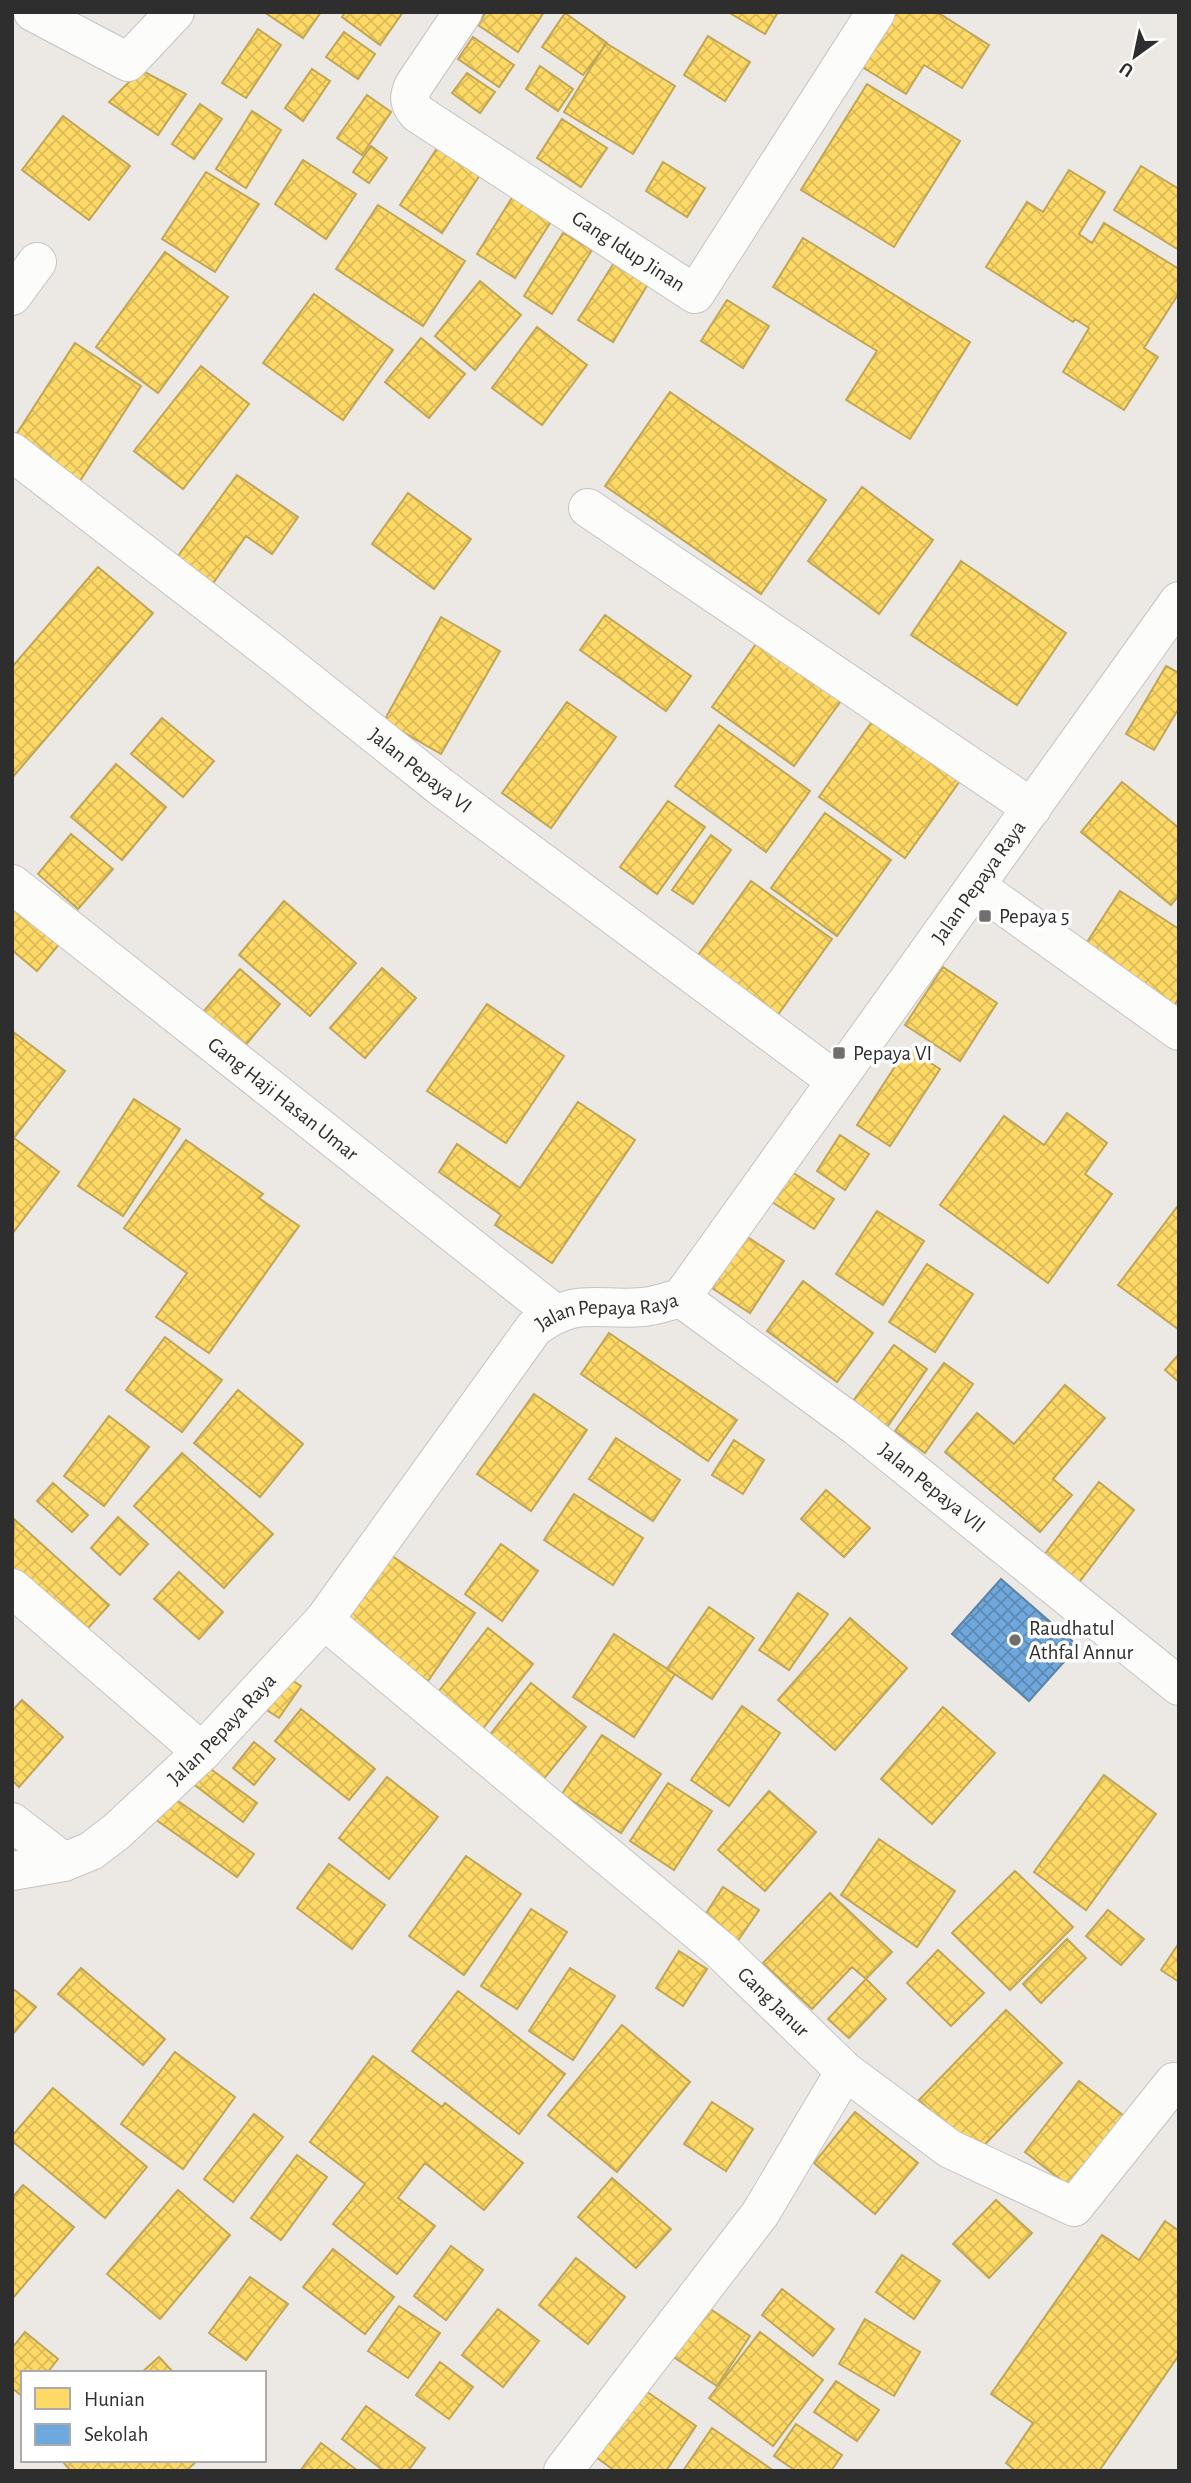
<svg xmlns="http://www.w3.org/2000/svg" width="1191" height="2483" viewBox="0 0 1191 2483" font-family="'Alegreya Sans',sans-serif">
	<defs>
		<pattern id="homes-cross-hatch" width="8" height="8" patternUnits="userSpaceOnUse" patternTransform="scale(1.75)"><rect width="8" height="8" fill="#ffd966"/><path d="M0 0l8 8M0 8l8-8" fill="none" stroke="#dbbb59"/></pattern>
		<pattern id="schools-cross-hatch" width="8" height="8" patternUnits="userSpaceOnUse" patternTransform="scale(1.75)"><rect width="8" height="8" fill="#6fa8dc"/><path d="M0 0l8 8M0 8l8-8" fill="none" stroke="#5c89b3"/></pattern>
	</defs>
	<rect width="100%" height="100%" fill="#ece8e4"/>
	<path fill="url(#homes-cross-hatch)" stroke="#c0a655" stroke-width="2" d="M 264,12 L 321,12 L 303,38 Z
		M 345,12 L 403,12 L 380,45 L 342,17 Z
		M 486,12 L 544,12 L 518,52 L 478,25 Z
		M 728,12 L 778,12 L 765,34 Z
		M 897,12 L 937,12 L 989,45 L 962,88 L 924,65 L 906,94 L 862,67 Z
		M 565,13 L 607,43 L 583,75 L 542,47 Z
		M 258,29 L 281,45 L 246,98 L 222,83 Z
		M 344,32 L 375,54 L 358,79 L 326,57 Z
		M 708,36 L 750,62 L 725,101 L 684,75 Z
		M 473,37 L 514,65 L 499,87 L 458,59 Z
		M 606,43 L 675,86 L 633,154 L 564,112 Z
		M 540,66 L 573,89 L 558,111 L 526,89 Z
		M 312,69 L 330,81 L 303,121 L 285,108 Z
		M 141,70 L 186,94 L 158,135 L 109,102 Z
		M 467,73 L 495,92 L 480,113 L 452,93 Z
		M 867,84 L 960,141 L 894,247 L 801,190 Z
		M 367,95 L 391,112 L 362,155 L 337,138 Z
		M 200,104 L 222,119 L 194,159 L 172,144 Z
		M 252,111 L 281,130 L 246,188 L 216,169 Z
		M 63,116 L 130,166 L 89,220 L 22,170 Z
		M 562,119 L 607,148 L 581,187 L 537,158 Z
		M 445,136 L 487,164 L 442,233 L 400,205 Z
		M 371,146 L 387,158 L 369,183 L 353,172 Z
		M 303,160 L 356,194 L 326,239 L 275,204 Z
		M 663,162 L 705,188 L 687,217 L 646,191 Z
		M 1141,166 L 1179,189 L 1179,250 L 1114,210 Z
		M 1069,170 L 1105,192 L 1079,234 L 1092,243 L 1104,223 L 1179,269 L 1179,293 L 1144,348 L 1158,357 L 1124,410 L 1063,372 L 1089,328 L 1075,319 L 1073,322 L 986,267 L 1027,202 L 1043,212 Z
		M 206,172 L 259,204 L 215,272 L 162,239 Z
		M 513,196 L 552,220 L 515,278 L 477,254 Z
		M 378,205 L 465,261 L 423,326 L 336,269 Z
		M 563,233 L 592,250 L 552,314 L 524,296 Z
		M 803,238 L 970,342 L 910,439 L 846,400 L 877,351 L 773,287 Z
		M 165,252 L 228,297 L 158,393 L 96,347 Z
		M 617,258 L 651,279 L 613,342 L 578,320 Z
		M 480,281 L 521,315 L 475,370 L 435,336 Z
		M 314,294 L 393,350 L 343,420 L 263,363 Z
		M 727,300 L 769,326 L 743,368 L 701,341 Z
		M 537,327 L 587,365 L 542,425 L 492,388 Z
		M 421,338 L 465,374 L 429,418 L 385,382 Z
		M 75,343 L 141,386 L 78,484 L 12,441 Z
		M 201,366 L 249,404 L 183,489 L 134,451 Z
		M 670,392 L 826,500 L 761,594 L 605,486 Z
		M 237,475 L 298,517 L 272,554 L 246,536 L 207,592 L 170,567 Z
		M 862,487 L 933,540 L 879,614 L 808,561 Z
		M 408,493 L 471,539 L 434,589 L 372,544 Z
		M 961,561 L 1066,633 L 1017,705 L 911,635 Z
		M 98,567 L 153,613 L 12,778 L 12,667 Z
		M 605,615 L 691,676 L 666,711 L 580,650 Z
		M 441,617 L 500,651 L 441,754 L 384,721 Z
		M 763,634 L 846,694 L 794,766 L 712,707 Z
		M 1166,666 L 1179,673 L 1179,708 L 1154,750 L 1126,734 Z
		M 567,702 L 616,737 L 551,828 L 502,793 Z
		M 876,716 L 962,778 L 905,858 L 819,797 Z
		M 162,718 L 214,761 L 183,797 L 131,754 Z
		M 719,725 L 810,791 L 766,852 L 675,786 Z
		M 116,764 L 166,807 L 122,860 L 71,817 Z
		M 1122,782 L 1179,828 L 1179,895 L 1171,905 L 1081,832 Z
		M 668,801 L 705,827 L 657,894 L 620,867 Z
		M 825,813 L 891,860 L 837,936 L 771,888 Z
		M 71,834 L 113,869 L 78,909 L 38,874 Z
		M 711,835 L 731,850 L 693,904 L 672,890 Z
		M 751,881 L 832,939 L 777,1016 L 696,958 Z
		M 1120,891 L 1179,929 L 1179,998 L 1172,1009 L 1082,950 Z
		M 284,901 L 356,963 L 310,1016 L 239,955 Z
		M 12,902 L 65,937 L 37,971 L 12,950 Z
		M 943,967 L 997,1003 L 960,1061 L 905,1025 Z
		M 382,968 L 416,998 L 365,1058 L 330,1028 Z
		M 240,969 L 280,1004 L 244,1047 L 203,1012 Z
		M 487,1004 L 564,1056 L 506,1143 L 427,1091 Z
		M 12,1031 L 65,1071 L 14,1138 L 59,1172 L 12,1234 Z
		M 907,1048 L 940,1069 L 890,1146 L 857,1125 Z
		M 134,1099 L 180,1129 L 123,1216 L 78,1186 Z
		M 578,1102 L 635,1140 L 552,1263 L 495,1225 L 501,1215 L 439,1172 L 457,1144 L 520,1188 Z
		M 1067,1113 L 1107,1143 L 1085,1174 L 1112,1194 L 1048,1283 L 940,1205 L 1004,1116 L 1044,1145 Z
		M 840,1135 L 869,1154 L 845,1190 L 817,1171 Z
		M 186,1140 L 263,1194 L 259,1198 L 299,1226 L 209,1353 L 156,1317 L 187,1273 L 124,1228 Z
		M 792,1172 L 834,1199 L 814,1229 L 772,1202 Z
		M 1177,1207 L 1179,1208 L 1178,1329 L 1118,1285 Z
		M 877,1211 L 924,1241 L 883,1305 L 836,1274 Z
		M 746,1236 L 784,1261 L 750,1313 L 712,1288 Z
		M 927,1264 L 973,1294 L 935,1352 L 889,1322 Z
		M 803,1281 L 873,1333 L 837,1382 L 767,1331 Z
		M 609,1333 L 737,1420 L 708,1461 L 581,1374 Z
		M 165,1337 L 222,1380 L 182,1432 L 126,1390 Z
		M 894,1345 L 927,1369 L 883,1433 L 848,1408 Z
		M 1179,1354 L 1179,1382 L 1165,1370 Z
		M 944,1363 L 973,1384 L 925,1453 L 895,1431 Z
		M 1065,1385 L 1105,1418 L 1053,1479 L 1072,1495 L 1040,1532 L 945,1452 L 977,1413 L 1014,1444 Z
		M 238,1390 L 303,1444 L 260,1497 L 194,1443 Z
		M 534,1394 L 587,1430 L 531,1511 L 477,1474 Z
		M 109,1416 L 149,1447 L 104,1506 L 64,1476 Z
		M 616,1438 L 680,1480 L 653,1521 L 589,1479 Z
		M 734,1440 L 764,1460 L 743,1494 L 712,1475 Z
		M 182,1453 L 273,1534 L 224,1588 L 134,1506 Z
		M 1099,1482 L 1134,1510 L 1074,1589 L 1039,1562 Z
		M 53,1483 L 88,1515 L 72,1532 L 37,1501 Z
		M 826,1490 L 870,1528 L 844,1557 L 801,1519 Z
		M 574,1494 L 643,1538 L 613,1585 L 544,1540 Z
		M 118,1517 L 148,1544 L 120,1575 L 91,1548 Z
		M 14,1519 L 109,1605 L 80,1637 L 12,1575 Z
		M 501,1544 L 538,1571 L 502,1621 L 465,1594 Z
		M 385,1551 L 475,1613 L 428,1681 L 338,1619 Z
		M 179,1572 L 223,1612 L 199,1639 L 154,1599 Z
		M 798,1593 L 828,1614 L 789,1670 L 759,1650 Z
		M 709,1607 L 754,1638 L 712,1699 L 667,1669 Z
		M 850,1618 L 907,1668 L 835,1750 L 778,1700 Z
		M 488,1628 L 533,1664 L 481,1731 L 435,1696 Z
		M 614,1634 L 675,1674 L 634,1737 L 573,1697 Z
		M 284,1675 L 301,1686 L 279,1718 L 262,1707 Z
		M 531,1683 L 586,1727 L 538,1786 L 484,1742 Z
		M 22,1700 L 63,1737 L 19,1787 L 12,1780 L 12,1711 Z
		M 742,1706 L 780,1733 L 729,1806 L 691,1780 Z
		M 943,1707 L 995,1753 L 932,1824 L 881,1779 Z
		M 301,1709 L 375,1769 L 349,1800 L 275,1741 Z
		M 602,1735 L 661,1774 L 621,1833 L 562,1794 Z
		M 254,1742 L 275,1759 L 254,1785 L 233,1768 Z
		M 201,1762 L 257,1803 L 243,1822 L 187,1779 Z
		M 1104,1775 L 1156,1814 L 1086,1910 L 1034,1872 Z
		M 387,1777 L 438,1817 L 389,1879 L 339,1838 Z
		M 668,1783 L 712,1811 L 674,1870 L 630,1841 Z
		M 769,1791 L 816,1832 L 765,1891 L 718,1850 Z
		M 168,1794 L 254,1854 L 237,1877 L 152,1817 Z
		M 879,1839 L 955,1891 L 917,1947 L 841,1895 Z
		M 466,1856 L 521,1894 L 464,1975 L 409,1936 Z
		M 329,1864 L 385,1905 L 352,1949 L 297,1908 Z
		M 1015,1871 L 1073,1927 L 1010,1990 L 952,1933 Z
		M 723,1887 L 759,1910 L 735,1945 L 700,1923 Z
		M 830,1893 L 892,1952 L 866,1979 L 852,1967 L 812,2009 L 763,1963 Z
		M 531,1909 L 567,1932 L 517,2009 L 481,1986 Z
		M 1108,1910 L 1144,1939 L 1121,1965 L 1086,1936 Z
		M 1067,1939 L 1086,1958 L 1041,2003 L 1023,1984 Z
		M 1179,1943 L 1179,1982 L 1161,1970 Z
		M 938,1950 L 984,1993 L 951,2026 L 907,1983 Z
		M 679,1951 L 707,1969 L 683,2006 L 656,1988 Z
		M 81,1968 L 165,2039 L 143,2065 L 58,1994 Z
		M 570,1968 L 615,1996 L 573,2060 L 529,2031 Z
		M 866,1979 L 886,1999 L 849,2038 L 828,2019 Z
		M 12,1988 L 36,2007 L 12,2035 Z
		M 458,1991 L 565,2074 L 519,2134 L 412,2051 Z
		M 1006,2010 L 1062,2063 L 976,2154 L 919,2100 Z
		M 622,2025 L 690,2082 L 617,2172 L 548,2115 Z
		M 175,2052 L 235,2097 L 183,2169 L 121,2124 Z
		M 373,2056 L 442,2107 L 445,2103 L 523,2163 L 484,2210 L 425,2163 L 398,2198 L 435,2226 L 397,2274 L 333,2224 L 365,2184 L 310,2142 Z
		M 1079,2081 L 1124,2116 L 1070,2187 L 1025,2152 Z
		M 53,2088 L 147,2167 L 105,2218 L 12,2141 L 12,2136 Z
		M 712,2102 L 753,2129 L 726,2171 L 684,2144 Z
		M 855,2112 L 918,2163 L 875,2214 L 814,2163 Z
		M 254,2114 L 283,2137 L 233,2202 L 204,2179 Z
		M 297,2155 L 327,2177 L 281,2240 L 251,2218 Z
		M 612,2178 L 671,2229 L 636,2268 L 578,2217 Z
		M 23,2185 L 74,2227 L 12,2299 L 12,2198 Z
		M 178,2190 L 230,2235 L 160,2319 L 107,2274 Z
		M 996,2200 L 1032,2233 L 989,2278 L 953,2244 Z
		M 1165,2221 L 1179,2231 L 1179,2355 L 1099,2471 L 1016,2471 L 1006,2463 L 1033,2423 L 991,2394 L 1102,2235 L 1139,2260 Z
		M 451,2246 L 483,2270 L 446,2320 L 414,2296 Z
		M 333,2249 L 394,2297 L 365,2334 L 303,2287 Z
		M 902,2255 L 940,2281 L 914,2319 L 876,2292 Z
		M 576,2258 L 625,2297 L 588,2344 L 539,2305 Z
		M 250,2277 L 288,2304 L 246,2360 L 209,2333 Z
		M 782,2289 L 834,2329 L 813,2356 L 762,2315 Z
		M 399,2306 L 440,2333 L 408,2378 L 368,2351 Z
		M 706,2306 L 750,2336 L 717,2386 L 672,2356 Z
		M 498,2309 L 539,2341 L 503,2387 L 462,2355 Z
		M 865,2319 L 920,2352 L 894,2396 L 839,2364 Z
		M 25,2332 L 58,2359 L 47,2373 L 23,2373 L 23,2397 L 12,2388 L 12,2348 Z
		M 760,2332 L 823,2380 L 773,2446 L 709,2398 Z
		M 159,2357 L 174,2373 L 141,2373 Z
		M 440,2362 L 473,2387 L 449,2419 L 416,2395 Z
		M 836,2381 L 879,2410 L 857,2441 L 814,2412 Z
		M 643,2389 L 696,2426 L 666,2471 L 615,2471 L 596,2457 Z
		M 366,2406 L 425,2448 L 408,2471 L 384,2471 L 342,2439 Z
		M 796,2424 L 842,2455 L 831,2471 L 796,2471 L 774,2456 Z
		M 712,2428 L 774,2471 L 683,2471 Z
		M 321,2443 L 358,2471 L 300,2471 Z
		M 61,2460 L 198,2460 L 186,2471 L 71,2471 Z"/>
	<path fill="url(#schools-cross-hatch)" stroke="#5c83a8" stroke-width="2" d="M 1001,1579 L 1078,1646 L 1029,1701 L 952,1634 Z"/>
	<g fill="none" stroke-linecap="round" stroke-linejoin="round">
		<g stroke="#c5c4c5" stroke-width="40">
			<g id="street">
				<path d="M 33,12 L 128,62 L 175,12"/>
				<path id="s1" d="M 463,12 L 414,85 C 408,97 409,103 417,113 L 695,294 L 876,12"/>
				<path d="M 12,296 L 37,262"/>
				<path id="s2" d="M 12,452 L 278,657 L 441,787 L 836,1081"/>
				<path d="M 588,508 L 1032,808"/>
				<path id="s3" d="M 12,884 L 554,1313"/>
				<path d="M 976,886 L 1179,1031"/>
				<path id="s4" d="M 681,1298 L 856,1426 L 1179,1686"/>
				<path d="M 12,1588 L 202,1752"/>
				<path id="s5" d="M 324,1620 L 719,1949 L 845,2071 L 950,2149 L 1074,2207 L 1174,2082 L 1179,2083"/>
				<path d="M 12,1822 L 64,1862"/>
				<path d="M 563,2471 L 760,2214 L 845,2071"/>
			</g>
		</g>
		<g stroke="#c5c4c5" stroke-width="40">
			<g id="secondary">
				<path id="s6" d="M 12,1871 L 64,1862 L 91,1851 L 116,1832 L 202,1752 L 324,1620 L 534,1328 C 577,1296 596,1311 643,1307 C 656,1306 669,1301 681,1298 L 1179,601"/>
			</g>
		</g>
		<use href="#street" stroke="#fcfcfb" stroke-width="38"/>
		<use href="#secondary" stroke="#fcfcfb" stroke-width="38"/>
	</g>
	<g fill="#706f6e" stroke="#fff" stroke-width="2.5">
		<rect x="978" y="909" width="14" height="14" rx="3.5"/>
		<rect x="832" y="1046" width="14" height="14" rx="3.5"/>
		<circle cx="1015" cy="1640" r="7"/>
	</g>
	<g text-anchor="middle" stroke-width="7" stroke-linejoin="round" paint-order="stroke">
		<g font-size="21" fill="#2e2e2e" stroke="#fff">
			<text dy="7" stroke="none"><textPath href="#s1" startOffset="371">Gang Idup Jinan</textPath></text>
			<text dy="7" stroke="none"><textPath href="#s2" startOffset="518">Jalan Pepaya VI</textPath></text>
			<text dy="7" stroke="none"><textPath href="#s6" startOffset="1435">Jalan Pepaya Raya</textPath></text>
			<text dy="7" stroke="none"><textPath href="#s3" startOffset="346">Gang Haji Hasan Umar</textPath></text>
			<text dy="7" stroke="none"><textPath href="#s6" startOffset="847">Jalan Pepaya Raya</textPath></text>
			<text dy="7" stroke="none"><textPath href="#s4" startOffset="315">Jalan Pepaya VII</textPath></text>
			<text dy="7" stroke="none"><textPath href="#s6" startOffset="261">Jalan Pepaya Raya</textPath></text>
			<text dy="7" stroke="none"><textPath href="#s5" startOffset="590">Gang Janur</textPath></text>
		</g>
		<g font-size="21" fill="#2e2e2e" stroke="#fff" text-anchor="start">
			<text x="999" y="923">Pepaya 5</text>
			<text x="853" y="1060">Pepaya VI</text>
			<text x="1029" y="1635">Raudhatul<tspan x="1029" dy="24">Athfal Annur</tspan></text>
		</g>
	</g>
	<rect width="1191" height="2483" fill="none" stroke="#2e2e2e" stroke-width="28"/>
	<rect x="21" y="2371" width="245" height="91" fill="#ffffff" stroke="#ababab" stroke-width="2"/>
	<rect x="35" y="2388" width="35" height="21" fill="#ffd966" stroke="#ababab" stroke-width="2"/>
	<text x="84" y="2406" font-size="21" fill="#2e2e2e">Hunian</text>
	<rect x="35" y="2424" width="35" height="21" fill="#6fa8dc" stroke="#ababab" stroke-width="2"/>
	<text x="84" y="2441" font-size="21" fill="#2e2e2e">Sekolah</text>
	<g transform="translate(1135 56) rotate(213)" stroke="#ffffff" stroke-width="5" paint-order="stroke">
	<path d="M0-5L12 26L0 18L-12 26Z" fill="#2e2e2e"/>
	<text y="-10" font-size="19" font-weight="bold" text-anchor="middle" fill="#2e2e2e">U</text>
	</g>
</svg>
